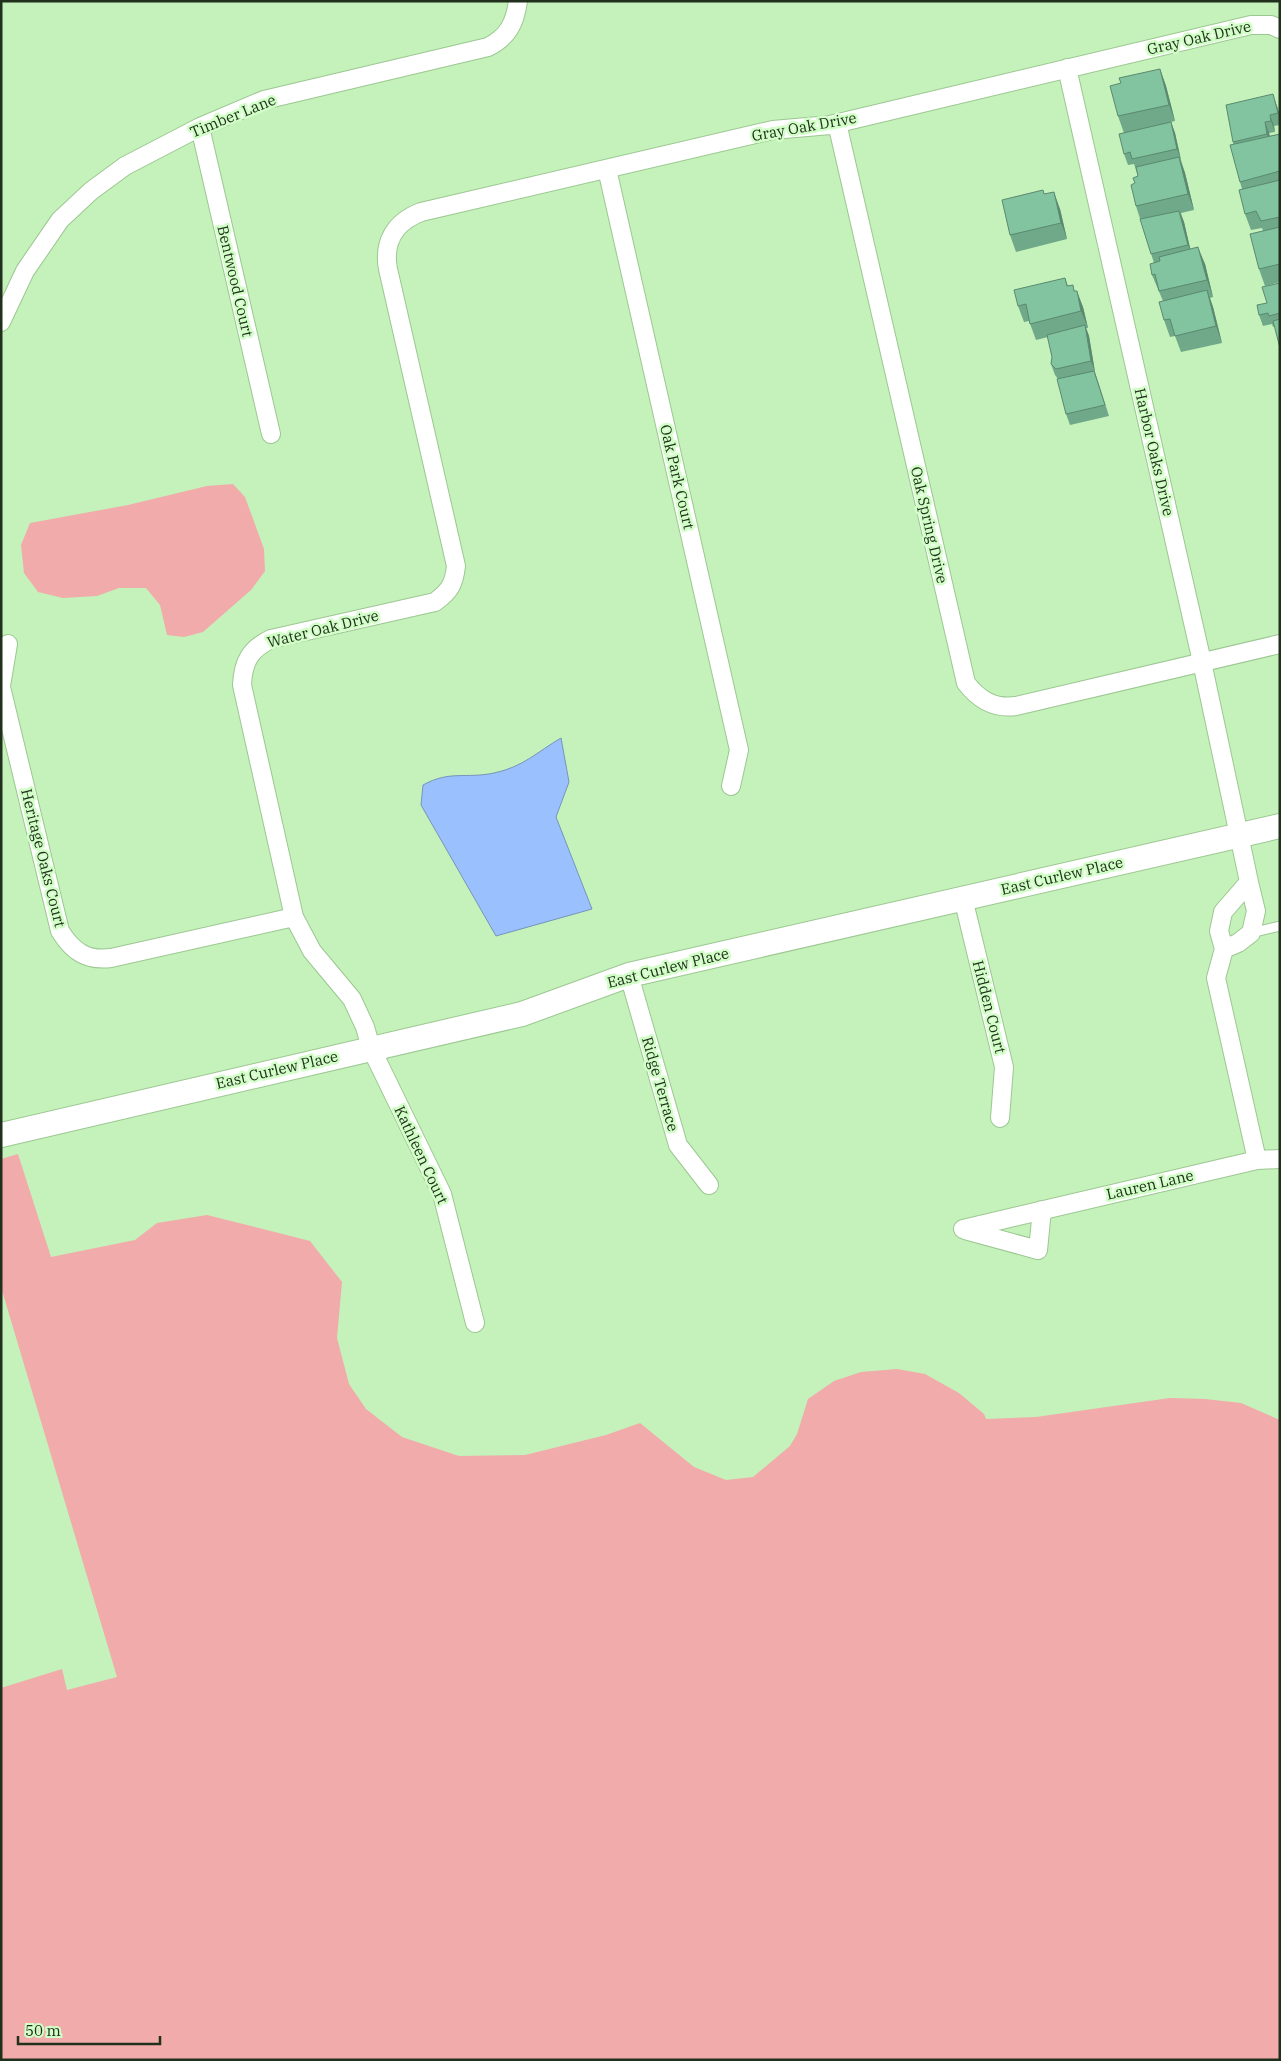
<svg xmlns="http://www.w3.org/2000/svg" width="1281" height="2061" viewBox="0 0 1281 2061" font-family="'IBM Plex Serif',serif">
	<rect width="100%" height="100%" fill="#c5f1ba"/>
	<path fill="#f1abaa" d="M 233,484 L 245,497 L 264,549 L 265,571 L 251,590 L 203,632 L 184,637 L 167,635 L 160,605 L 146,588 L 119,588 L 97,596 L 63,598 L 38,592 L 24,573 L 21,545 L 30,523 L 128,505 L 207,486 Z
		M 18,1154 L 51,1257 L 135,1240 L 157,1223 L 207,1215 L 310,1241 L 342,1282 L 337,1338 L 349,1384 L 366,1409 L 402,1437 L 459,1456 L 525,1455 L 606,1435 L 640,1423 L 694,1467 L 726,1480 L 753,1477 L 790,1446 L 797,1434 L 808,1399 L 834,1381 L 861,1372 L 897,1369 L 925,1374 L 959,1393 L 984,1414 L 986,1419 L 1036,1417 L 1170,1398 L 1205,1399 L 1241,1403 L 1280,1420 L 1280,2060 L 1,2060 L 1,1688 L 62,1669 L 67,1690 L 117,1677 L 1,1287 L 1,1159 Z"/>
	<path fill="#9ac0fd" stroke="#7595ba" d="M 561,738 L 569,782 L 556,817 L 592,909 L 496,936 L 421,805 L 423,785 C 450,770 466,779 494,773 C 523,767 537,752 561,738 Z"/>
	<g fill="none" stroke-linecap="round" stroke-linejoin="round">
		<g stroke="#9cc792" stroke-width="11">
			<path id="lane" d="M 1251,933 L 1280,926"/>
		</g>
		<g stroke="#9cc792" stroke-width="20">
			<path id="street" d="M 1067,68 L 1202,662 L 1249,882 L 1223,912 L 1219,931 L 1224,949 L 1216,978 L 1257,1160
				M 837,123 L 966,683 C 979,700 994,709 1016,706 L 1280,644
				M 200,127 L 271,434
				M 607,169 L 739,750 L 731,786
				M 1,322 L 25,271 L 60,220 L 91,191 L 125,166 L 200,127 L 264,100 L 488,47 C 508,37 515,23 518,1
				M 1,686 L 8,644
				M 1,687 L 60,931 C 73,952 87,961 111,958 L 294,917
				M 963,898 L 1004,1067 L 1000,1118
				M 1224,949 L 1238,943 L 1251,933 L 1256,911 L 1249,882
				M 629,975 L 678,1145 L 709,1185
				M 963,1229 L 1257,1160 L 1280,1159
				M 965,1230 L 1038,1250 L 1042,1210
				M 475,1323 L 442,1194 L 371,1048 L 365,1027 L 352,999 L 312,951 L 294,917 L 242,685 C 243,662 250,649 271,639 L 435,602 C 450,591 454,584 456,566 L 388,269 C 383,242 395,222 421,212 L 773,130 L 830,125 L 1251,25 L 1271,25 L 1280,29"/>
		</g>
		<g stroke="#9cc792" stroke-width="26">
			<path id="secondary" d="M 1,1135 L 522,1014 L 629,975 L 1280,826"/>
		</g>
		<use href="#lane" stroke="#fff" stroke-width="9"/>
		<use href="#street" stroke="#fff" stroke-width="18"/>
		<use href="#secondary" stroke="#fff" stroke-width="24"/>
	</g>
	<path fill="#6fa989" d="M 1160,69 L 1166,86 L 1175,121 L 1171,122 L 1175,133 L 1181,160 L 1185,173 L 1194,210 L 1181,213 L 1184,222 L 1190,249 L 1205,264 L 1213,297 L 1210,298 L 1213,307 L 1222,343 L 1181,352 L 1175,336 L 1170,337 L 1164,320 L 1163,301 L 1152,275 L 1154,263 L 1136,206 L 1135,183 L 1138,176 L 1134,164 L 1128,165 L 1124,154 L 1124,133 L 1118,116 L 1121,83 Z
		M 1277,106 L 1280,116 L 1280,125 L 1274,126 L 1275,132 L 1269,133 L 1270,136 L 1280,134 L 1280,282 L 1265,286 L 1259,269 L 1263,231 L 1262,228 L 1251,230 L 1245,214 L 1242,189 L 1240,182 L 1233,142 Z
		M 1044,194 L 1060,209 L 1067,239 L 1016,252 L 1010,235 Z
		M 1065,278 L 1068,286 L 1075,291 L 1083,307 L 1088,328 L 1086,328 L 1089,336 L 1095,372 L 1109,416 L 1070,425 L 1066,414 L 1058,379 L 1055,375 L 1051,364 L 1052,357 L 1048,337 L 1036,340 L 1029,321 L 1024,322 L 1018,306 Z
		M 1280,283 L 1280,348 L 1275,326 L 1273,327 L 1272,324 L 1263,326 L 1259,315 Z"/>
	<path fill="#5a896f" d="M 1160,69 L 1166,86 L 1175,121 L 1169,105 Z
		M 1273,94 L 1277,106 L 1280,118 L 1278,113 Z
		M 1270,115 L 1274,126 L 1275,132 L 1271,121 Z
		M 1171,122 L 1175,133 L 1181,160 L 1177,149 Z
		M 1265,122 L 1269,133 L 1271,145 L 1267,134 Z
		M 1179,157 L 1185,173 L 1194,210 L 1188,194 Z
		M 1054,192 L 1060,209 L 1067,239 L 1061,223 Z
		M 1179,211 L 1184,222 L 1192,256 L 1188,245 Z
		M 1198,247 L 1205,264 L 1213,297 L 1207,280 Z
		M 1207,290 L 1213,307 L 1222,343 L 1216,326 Z
		M 1077,291 L 1083,307 L 1088,328 L 1081,311 Z
		M 1085,325 L 1089,336 L 1095,372 L 1091,361 Z"/>
	<path fill="#81c49f" stroke="#5a896f" d="M 1160,69 L 1169,105 L 1118,116 L 1110,86 L 1121,83 L 1119,78 Z
		M 1273,94 L 1278,113 L 1270,115 L 1271,121 L 1265,122 L 1267,134 L 1233,142 L 1226,105 Z
		M 1171,122 L 1177,149 L 1132,159 L 1130,152 L 1124,154 L 1119,134 Z
		M 1280,134 L 1280,171 L 1240,182 L 1230,145 Z
		M 1179,157 L 1188,194 L 1136,206 L 1131,185 L 1135,183 L 1133,178 L 1138,176 L 1136,167 Z
		M 1280,180 L 1280,217 L 1261,221 L 1256,211 L 1245,214 L 1239,190 Z
		M 1043,190 L 1044,194 L 1054,192 L 1061,223 L 1010,235 L 1002,200 Z
		M 1179,211 L 1188,245 L 1151,254 L 1140,219 Z
		M 1280,227 L 1280,264 L 1259,269 L 1250,234 Z
		M 1198,247 L 1207,280 L 1159,291 L 1155,274 L 1152,275 L 1150,264 L 1160,261 L 1159,257 Z
		M 1065,278 L 1067,286 L 1073,285 L 1074,291 L 1077,291 L 1081,311 L 1030,324 L 1026,304 L 1018,306 L 1014,290 Z
		M 1280,283 L 1280,313 L 1269,316 L 1268,313 L 1259,315 L 1257,305 L 1267,303 L 1262,287 Z
		M 1207,290 L 1216,326 L 1175,336 L 1170,319 L 1164,320 L 1159,302 Z
		M 1280,319 L 1280,348 L 1273,321 Z
		M 1085,325 L 1091,361 L 1056,369 L 1051,364 L 1052,357 L 1047,335 Z
		M 1094,371 L 1105,405 L 1066,414 L 1057,379 Z"/>
	<g text-anchor="middle" stroke-width="5" stroke-linejoin="round" paint-order="stroke">
		<g font-size="15" fill="#20301c" stroke="#d2fec7">
			<text transform="translate(1199 38) rotate(-13)" y="5">Gray Oak Drive</text>
			<text transform="translate(233 116) rotate(-22)" y="5">Timber Lane</text>
			<text transform="translate(804 127) rotate(-10)" y="5">Gray Oak Drive</text>
			<text transform="translate(235 281) rotate(77)" y="5">Bentwood Court</text>
			<text transform="translate(1154 452) rotate(77)" y="5">Harbor Oaks Drive</text>
			<text transform="translate(677 477) rotate(77)" y="5">Oak Park Court</text>
			<text transform="translate(929 525) rotate(77)" y="5">Oak Spring Drive</text>
			<text transform="translate(323 629) rotate(-14)" y="5">Water Oak Drive</text>
			<text transform="translate(43 858) rotate(76)" y="5">Heritage Oaks Court</text>
			<text transform="translate(1062 876) rotate(-13)" y="5">East Curlew Place</text>
			<text transform="translate(668 968) rotate(-14)" y="5">East Curlew Place</text>
			<text transform="translate(989 1007) rotate(76)" y="5">Hidden Court</text>
			<text transform="translate(277 1070) rotate(-13)" y="5">East Curlew Place</text>
			<text transform="translate(660 1084) rotate(74)" y="5">Ridge Terrace</text>
			<text transform="translate(421 1155) rotate(65)" y="5">Kathleen Court</text>
			<text transform="translate(1150 1185) rotate(-13)" y="5">Lauren Lane</text>
		</g>
	</g>
	<rect width="1281" height="2061" fill="none" stroke="#20301c" stroke-width="5"/>
	<path d="M18 2036v8h142v-8" fill="none" stroke="#20301c" stroke-width="2.5"/>
	<text x="25" y="2036" font-size="15" fill="#20301c" stroke="#d2fec7" stroke-width="4" paint-order="stroke">50 m</text>
</svg>
